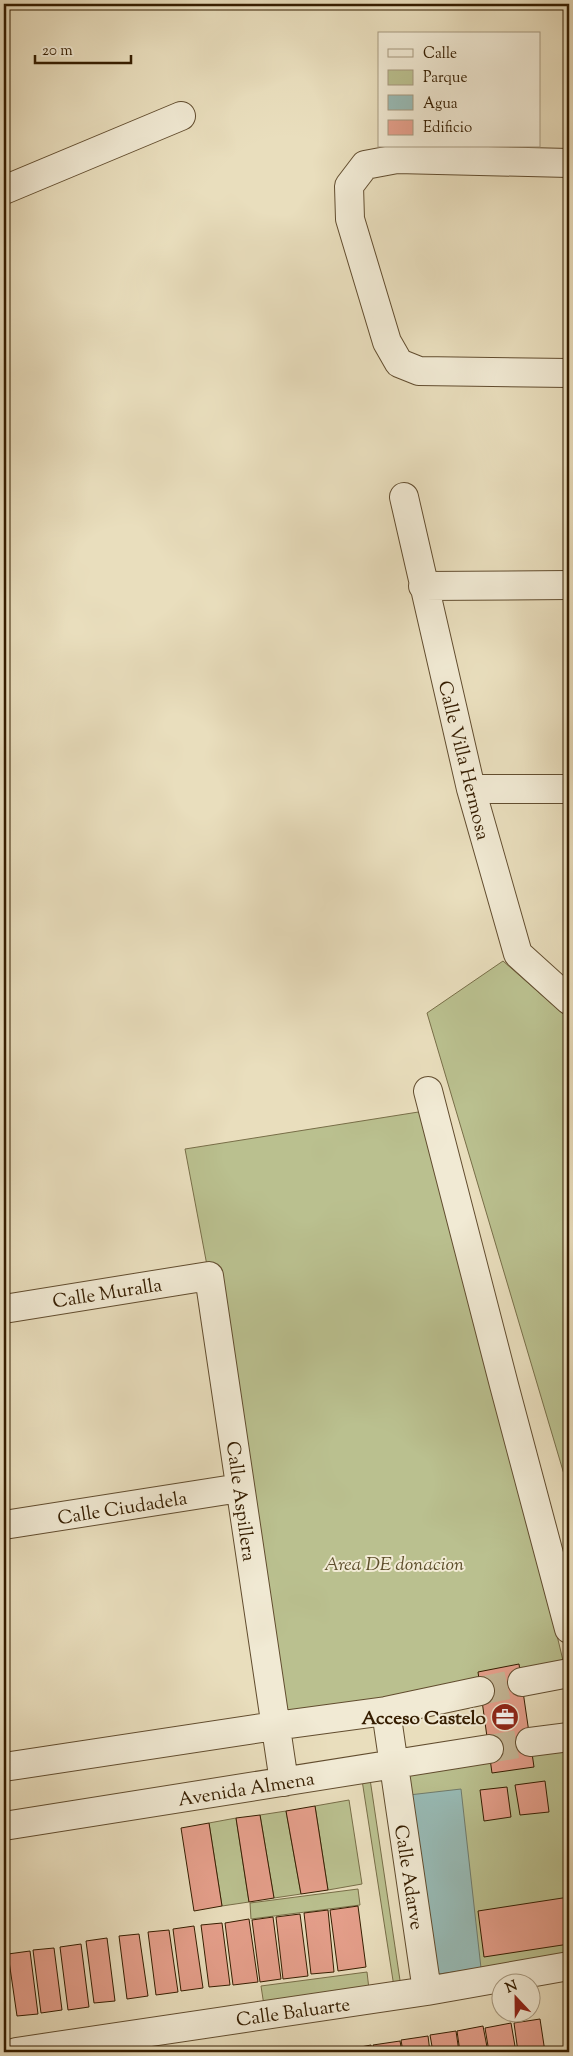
<svg xmlns="http://www.w3.org/2000/svg" width="573" height="2056" viewBox="0 0 573 2056" font-family="'Sorts Mill Goudy',serif">
	<rect width="100%" height="100%" fill="#e9debd"/>
	<filter id="stains"><feTurbulence type="fractalNoise" baseFrequency=".004" numOctaves="4"/><feColorMatrix values="0 0 0 0 .2 0 0 0 0 .09 0 0 0 0 .02 0 0 0 .5 -.17"/></filter>
	<radialGradient id="worn" r=".72"><stop offset=".6" stop-color="#630" stop-opacity="0"/><stop offset="1" stop-color="#630" stop-opacity=".3"/></radialGradient>
	<path fill="#bac08f" stroke="#786e48" d="M 503,961 L 569,1019 L 569,1491 L 427,1013 Z
		M 431,1110 L 566,1673 L 275,1726 L 209,1276 L 185,1149 Z
		M 569,1737 L 569,1966 L 427,1991 L 393,1763 Z
		M 370,1779 L 401,1987 L 394,1987 L 362,1780 Z
		M 349,1800 L 362,1884 L 328,1890 L 315,1806 Z
		M 286,1811 L 301,1894 L 274,1898 L 260,1815 Z
		M 236,1818 L 249,1902 L 222,1906 L 209,1823 Z
		M 358,1889 L 360,1905 L 251,1919 L 250,1903 Z
		M 367,1972 L 370,1998 L 265,2012 L 261,1986 Z"/>
	<path fill="#98bbb6" stroke="#707c6d" d="M 461,1789 L 481,1968 L 432,1975 L 409,1795 Z"/>
	<path fill="#e59f8b" stroke="#351d00" d="M 519,1664 L 534,1767 L 492,1773 L 478,1672 Z
		M 545,1781 L 549,1812 L 520,1815 L 515,1785 Z
		M 507,1787 L 511,1817 L 484,1821 L 480,1790 Z
		M 315,1806 L 328,1890 L 301,1894 L 286,1811 Z
		M 260,1815 L 274,1898 L 249,1902 L 236,1818 Z
		M 209,1823 L 222,1906 L 194,1911 L 181,1828 Z
		M 569,1897 L 569,1944 L 484,1957 L 478,1911 Z
		M 358,1906 L 366,1967 L 338,1971 L 330,1910 Z
		M 328,1910 L 334,1972 L 311,1974 L 304,1913 Z
		M 300,1914 L 308,1976 L 283,1979 L 276,1917 Z
		M 273,1917 L 281,1979 L 260,1982 L 252,1920 Z
		M 249,1919 L 258,1982 L 233,1985 L 225,1923 Z
		M 222,1923 L 230,1985 L 209,1987 L 201,1925 Z
		M 194,1926 L 203,1988 L 181,1991 L 173,1929 Z
		M 169,1930 L 178,1992 L 156,1995 L 148,1932 Z
		M 139,1934 L 148,1996 L 127,1999 L 119,1936 Z
		M 107,1938 L 115,2001 L 94,2003 L 86,1941 Z
		M 81,1944 L 89,2007 L 68,2010 L 60,1947 Z
		M 54,1948 L 62,2010 L 41,2013 L 33,1950 Z
		M 30,1951 L 38,2014 L 17,2016 L 8,1954 Z
		M 540,2019 L 545,2052 L 518,2052 L 514,2023 Z
		M 511,2023 L 516,2052 L 489,2052 L 485,2028 Z
		M 483,2026 L 488,2052 L 460,2052 L 457,2031 Z
		M 456,2031 L 459,2052 L 433,2052 L 430,2035 Z
		M 428,2036 L 430,2052 L 403,2052 L 401,2040 Z
		M 400,2041 L 402,2052 L 375,2052 L 373,2045 Z
		M 371,2045 L 372,2052 L 345,2052 L 345,2050 Z"/>
	<g fill="none" stroke-linecap="round" stroke-linejoin="round">
		<path stroke="#c5b797" stroke-width="28" stroke-dasharray="28 14" stroke-linecap="butt" d="M 480,1691 L 522,1682
			M 489,1749 L 530,1742"/>
		<g stroke="#624d2f" stroke-width="30">
			<path id="minor" d="M 569,163 L 397,159 L 365,165 L 349,186 L 350,219 L 387,342 L 399,363 L 419,371 L 569,373
				M 4,190 L 181,116
				M 404,497 L 471,789 L 518,954 L 569,1000
				M 423,586 L 569,585
				M 471,789 L 569,789
				M 428,1091 L 504,1385 L 569,1629
				M 4,1309 L 209,1276 L 284,1782
				M 4,1525 L 240,1488
				M 522,1682 L 569,1673
				M 386,1711 L 427,1991
				M 530,1742 L 569,1737
				M 4,1767 L 275,1726 L 386,1711 L 480,1691
				M 4,1826 L 489,1749
				M 16,2052 L 427,1991 L 569,1966"/>
		</g>
		<use href="#minor" stroke="#f1ead4" stroke-width="28"/>
	</g>
	<defs>
		<g id="office-disc" transform="scale(1.4375)"><circle r="9.5" fill="#8f2418" stroke="#f1ead4"/><path d="M-6-3h4V-5.5h4V-3h4V5H-6ZM-1-4.5V-3h2v-1.5ZM-6 0V1H6V0Z" fill="#fff"/></g>
	</defs>
	<g fill-rule="evenodd">
		<use href="#office-disc" x="505" y="1717"/>
	</g>
	<g text-anchor="middle" stroke-width="4" stroke-linejoin="round" paint-order="stroke">
		<g font-size="19" fill="#351d00" stroke="#f1ead4">
			<text transform="translate(465 760) rotate(76)" y="7">Calle Villa Hermosa</text>
			<text transform="translate(107 1292) rotate(-9)" y="7">Calle Muralla</text>
			<text transform="translate(242 1501) rotate(82)" y="7">Calle Aspillera</text>
			<text transform="translate(122 1507) rotate(-9)" y="7">Calle Ciudadela</text>
			<text transform="translate(246 1788) rotate(-9)" y="7">Avenida Almena</text>
			<text transform="translate(410 1877) rotate(81)" y="7">Calle Adarve</text>
			<text transform="translate(293 2011) rotate(-8)" y="7">Calle Baluarte</text>
		</g>
		<g font-size="19" font-style="italic" fill="#5d4e2b" stroke="#f1ead4">
			<text x="394" y="1570">Area DE donacion</text>
		</g>
		<g font-size="19" font-weight="bold" fill="#351d00" stroke="#f1ead4" text-anchor="end">
			<text x="486" y="1724">Acceso Castelo</text>
		</g>
	</g>
	<rect width="573" height="2056" fill="none" stroke="#e9debd" stroke-width="20"/>
	<rect x="5" y="5" width="563" height="2046" fill="none" stroke="#351d00" stroke-width="2.5"/>
	<rect x="10" y="10" width="553" height="2036" fill="none" stroke="#351d00"/>
	<rect x="378" y="32" width="162" height="115" fill="#f1ead4" stroke="#a6987f"/>
	<rect x="388" y="49" width="25" height="8" fill="#f1ead4" stroke="#a6987f"/>
	<text x="423" y="58" font-size="15" fill="#351d00">Calle</text>
	<rect x="388" y="70" width="25" height="15" fill="#bac08f" stroke="#a6987f"/>
	<text x="423" y="82" font-size="15" fill="#351d00">Parque</text>
	<rect x="388" y="95" width="25" height="15" fill="#98bbb6" stroke="#a6987f"/>
	<text x="423" y="108" font-size="15" fill="#351d00">Agua</text>
	<rect x="388" y="120" width="25" height="15" fill="#e59f8b" stroke="#a6987f"/>
	<text x="423" y="132" font-size="15" fill="#351d00">Edificio</text>
	<g transform="translate(516 1998) rotate(338)"><circle r="24" fill="#f1ead4" stroke="#a6987f"/>
	<path d="M0-4L9 19L0 12L-9 19Z" fill="#8f2418"/>
	<text y="-8" font-size="14" font-weight="bold" text-anchor="middle" fill="#351d00">N</text>
	</g>
	<path d="M35 55v8h96v-8" fill="none" stroke="#351d00" stroke-width="2.5"/>
	<text x="42" y="55" font-size="15" fill="#351d00" stroke="#f1ead4" stroke-width="4" paint-order="stroke">20 m</text>
	<rect width="100%" height="100%" filter="url(#stains)"/>
	<rect width="100%" height="100%" fill="url(#worn)"/>
</svg>
